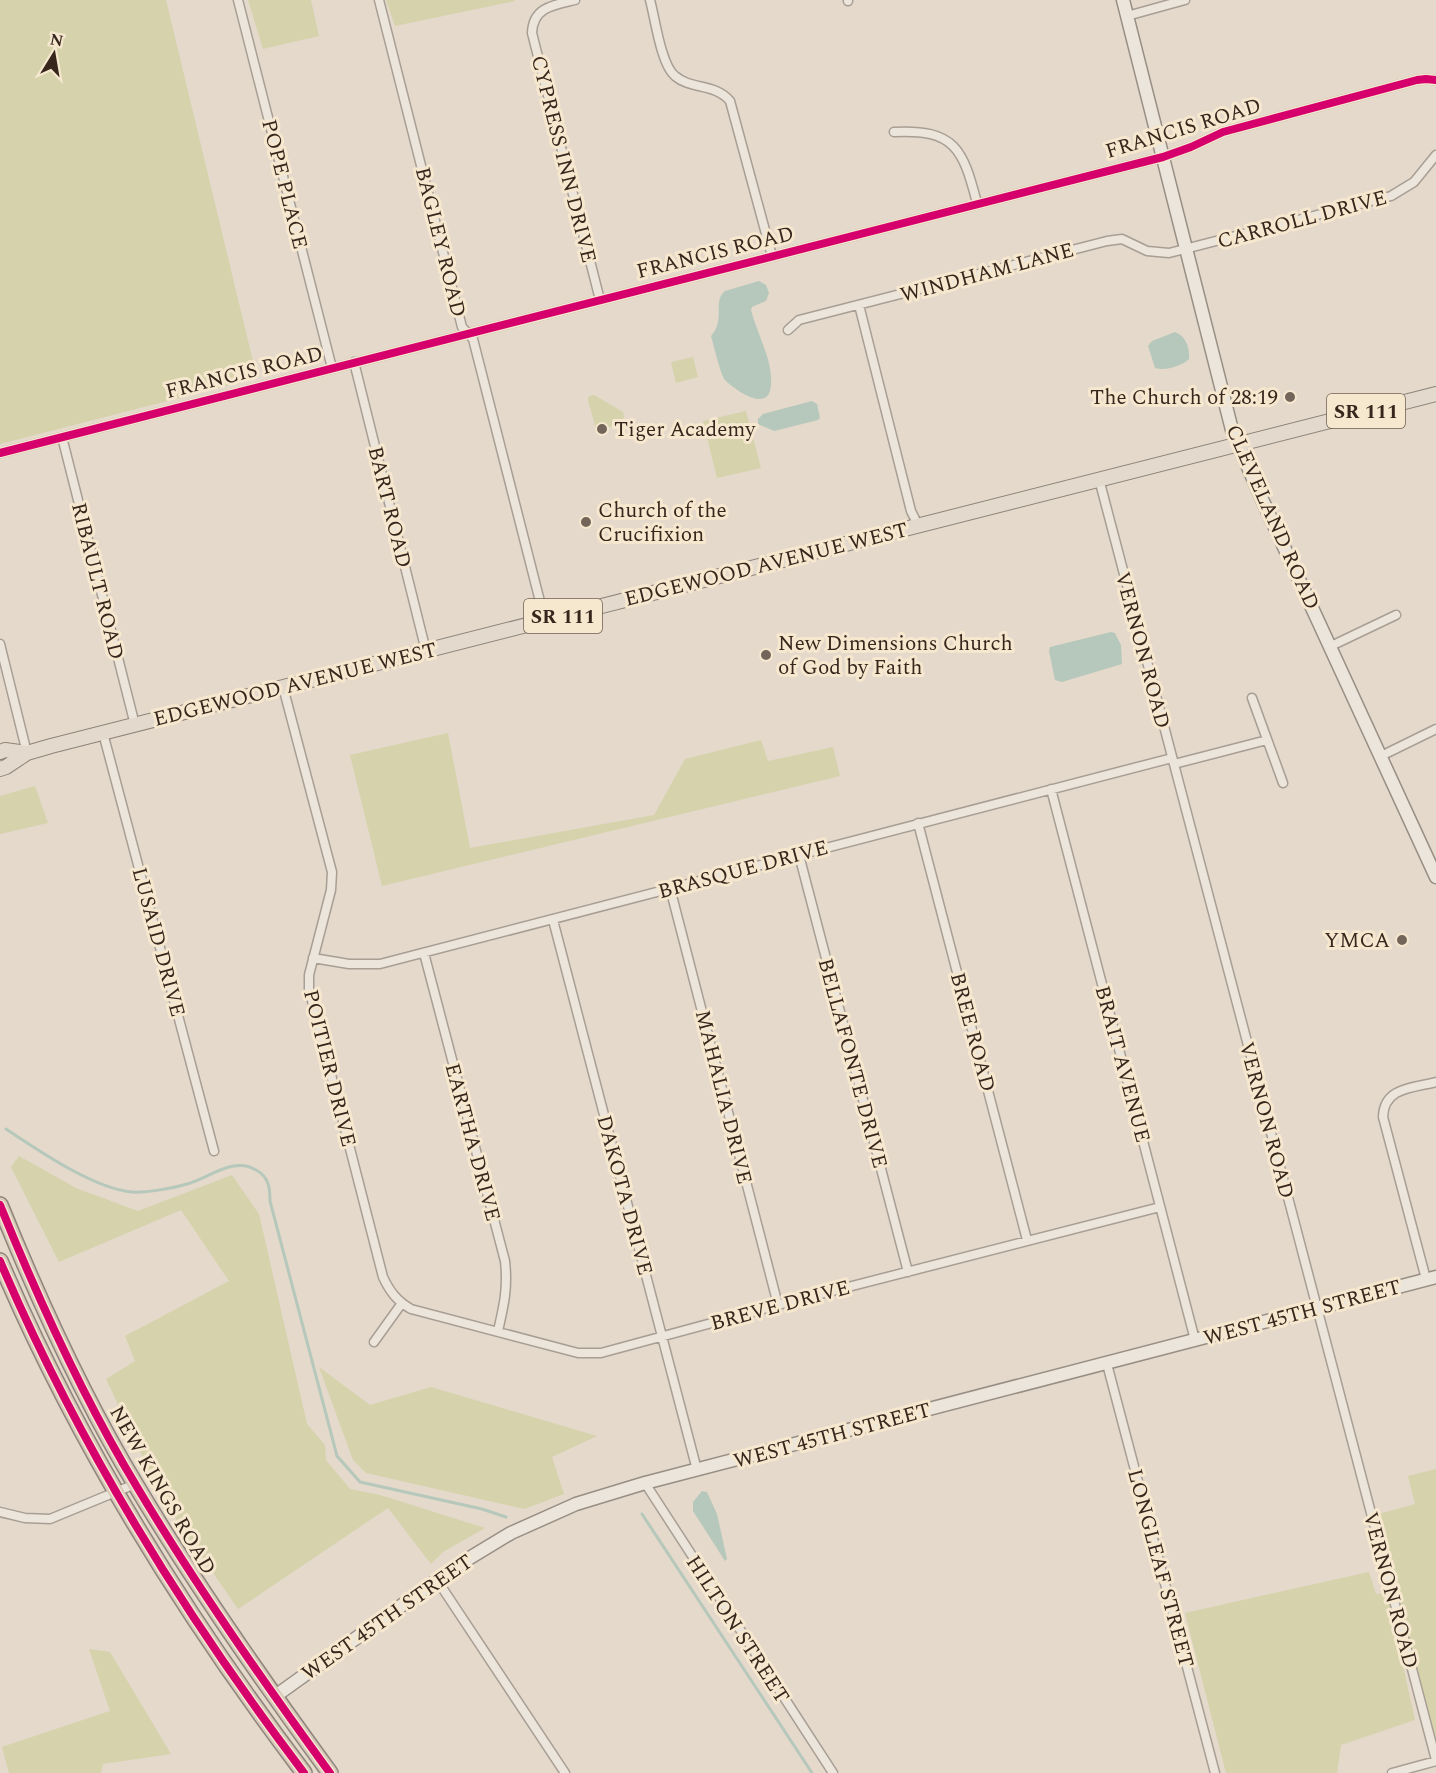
<svg xmlns="http://www.w3.org/2000/svg" width="1436" height="1773" viewBox="0 0 1436 1773" font-family="Spectral,serif">
	<rect width="100%" height="100%" fill="#e4d9ca"/>
	<path fill="#d6d2ac" d="M 0,0 L 166,0 L 257,378 L 0,444 Z
		M 248,0 L 311,0 L 319,36 L 263,49 Z
		M 386,0 L 514,0 L 515,1 L 395,26 Z
		M 693,357 L 698,377 L 676,383 L 671,362 Z
		M 594,395 L 623,412 L 624,417 L 619,424 L 601,430 L 596,429 L 588,400 L 589,396 Z
		M 746,411 L 761,468 L 717,478 L 703,421 Z
		M 448,733 L 470,848 L 654,815 L 685,759 L 761,740 L 768,761 L 833,747 L 840,776 L 382,886 L 350,755 Z
		M 35,786 L 48,823 L 0,834 L 0,796 Z
		M 19,1156 L 76,1188 L 138,1211 L 232,1175 L 259,1214 L 307,1424 L 325,1445 L 326,1460 L 350,1489 L 380,1495 L 485,1528 L 443,1552 L 431,1564 L 388,1508 L 238,1609 L 163,1500 L 106,1379 L 135,1361 L 125,1336 L 229,1281 L 181,1210 L 59,1262 L 11,1167 Z
		M 319,1367 L 370,1405 L 431,1387 L 597,1436 L 552,1457 L 564,1494 L 524,1509 L 366,1473 L 353,1460 Z
		M 1436,1469 L 1436,1744 L 1375,1515 L 1415,1504 L 1408,1476 Z
		M 1369,1572 L 1376,1594 L 1387,1593 L 1415,1720 L 1341,1745 L 1337,1773 L 1226,1773 L 1185,1613 Z
		M 89,1649 L 110,1652 L 171,1754 L 103,1764 L 101,1773 L 9,1773 L 2,1747 L 110,1711 Z"/>
	<path fill="#b6c8bb" d="M 759,281 L 766,285 L 769,293 L 766,301 L 752,307 L 751,310 C 757,334 773,360 771,385 C 769,415 734,389 725,380 C 721,376 713,343 711,336 C 726,319 712,302 725,291 Z
		M 1175,332 C 1186,336 1190,348 1189,359 C 1182,366 1165,371 1155,368 L 1148,346 L 1152,341 Z
		M 812,401 L 817,404 L 820,418 L 818,420 L 774,431 L 758,424 L 758,419 L 763,414 Z
		M 1111,632 L 1115,633 L 1121,645 L 1122,664 L 1062,682 L 1055,680 L 1049,651 L 1050,647 Z
		M 702,1491 L 707,1492 L 717,1514 L 727,1559 L 725,1561 L 693,1511 L 693,1502 Z"/>
	<g fill="none" stroke-linecap="round" stroke-linejoin="round">
		<path stroke="#b6c8bb" stroke-width="3" d="M 6,1129 C 38,1150 94,1189 132,1192 C 146,1193 174,1188 187,1184 C 209,1178 234,1156 256,1170 C 269,1177 270,1188 270,1201 L 337,1456 L 360,1482 L 482,1509 L 506,1517
			M 642,1514 L 812,1773"/>
		<g stroke="#a89e94" stroke-width="11">
			<path id="street" d="M 238,0 L 332,368
				M 379,0 L 462,327 L 473,339 L 545,621
				M 575,0 C 554,5 533,7 532,33 L 600,300
				M 650,0 C 655,18 661,65 675,76 C 691,90 715,83 730,101 L 772,256
				M 848,0 L 848,1
				M 1127,16 L 1185,0
				M 894,132 C 955,129 963,149 977,203
				M 859,305 L 911,511 L 918,525
				M 788,330 L 799,320 L 1107,241 L 1122,239 L 1147,251 L 1169,253 L 1391,196 L 1414,182 L 1436,155
				M 354,362 L 426,651
				M 62,437 L 135,725
				M 0,453 L 1163,157 L 1191,147 L 1223,132 L 1417,80 L 1426,79 L 1436,80
				M 1099,479 L 1436,1760
				M 0,644 L 27,753
				M 1331,646 L 1396,615
				M 283,687 L 332,872 L 331,890 L 309,975 L 309,989 L 383,1277 C 390,1292 397,1301 411,1309 L 578,1353 L 601,1353 L 778,1305 L 1160,1207
				M 1252,698 L 1283,783
				M 103,733 L 214,1151
				M 1381,756 L 1436,729
				M 1174,764 L 1267,740
				M 1051,789 L 1195,1340
				M 918,823 L 1027,1240
				M 799,855 L 908,1272
				M 670,888 L 778,1305
				M 553,920 L 697,1470
				M 424,953 L 505,1261 C 508,1288 504,1305 498,1331
				M 313,958 L 349,964 L 380,964 L 1172,758
				M 1426,1279 L 1383,1117 C 1384,1087 1413,1088 1436,1082
				M 374,1342 L 402,1303
				M 1107,1364 L 1215,1773
				M 645,1483 L 833,1773
				M 0,1512 L 25,1518 L 50,1519 L 135,1484
				M 437,1580 L 565,1773
				M 1392,1773 L 1436,1761"/>
		</g>
		<g stroke="#988e84" stroke-width="15">
			<path id="secondary" d="M 1123,0 L 1232,430 L 1261,497 L 1436,877
				M 274,1697 L 458,1565 L 511,1533 L 576,1504 L 645,1483 L 1436,1277"/>
		</g>
		<g stroke="#8e847a" stroke-width="16">
			<path id="primary" d="M 0,752 L 5,750 L 27,753
				M 0,769 L 6,767 L 27,753 L 51,746 L 1436,394"/>
		</g>
		<g stroke="#8e847a" stroke-width="18">
			<path id="highway" d="M 0,1205 C 39,1301 83,1398 137,1487 C 196,1586 262,1680 330,1773
				M 0,1261 C 77,1442 185,1616 304,1773"/>
		</g>
		<use href="#street" stroke="#ebe5dc" stroke-width="8"/>
		<use href="#secondary" stroke="#ebe5dc" stroke-width="12"/>
		<use href="#primary" stroke="#e3dacd" stroke-width="14"/>
		<use href="#highway" stroke="#d6c9bb" stroke-width="15"/>
		<g stroke="#f6e7cf" stroke-width="11">
			<path id="cycleway" d="M 0,453 L 1163,157 L 1191,147 L 1223,132 L 1417,80 L 1426,79 L 1436,80
				M 0,1205 C 39,1301 83,1398 137,1487 C 196,1586 262,1680 330,1773
				M 0,1261 C 77,1442 185,1616 304,1773"/>
		</g>
		<use href="#cycleway" stroke="#d6006c" stroke-width="8"/>
	</g>
	<g fill="#736559" stroke="#f6e7cf" stroke-width="2">
		<circle cx="1290" cy="397" r="6"/>
		<circle cx="602" cy="429" r="6"/>
		<circle cx="586" cy="522" r="6"/>
		<circle cx="766" cy="655" r="6"/>
		<circle cx="1402" cy="940" r="6"/>
	</g>
	<g text-anchor="middle" stroke-width="6" stroke-linejoin="round" paint-order="stroke">
		<g fill="#f6e7cf" stroke="#706052" stroke-width="1.5">
			<rect x="1327" y="394" width="78" height="34" rx="4.5"/>
			<rect x="524" y="599" width="78" height="34" rx="4.5"/>
		</g>
		<g font-size="20" font-weight="bold" fill="#36261c">
			<text x="1366" y="418">SR 111</text>
			<text x="563" y="623">SR 111</text>
		</g>
		<g font-size="21" fill="#36261c" stroke="#f6e7cf">
			<text transform="translate(1183 128) rotate(-17)" y="7">FRANCIS ROAD</text>
			<text transform="translate(564 159) rotate(76)" y="7">CYPRESS INN DRIVE</text>
			<text transform="translate(285 184) rotate(76)" y="7">POPE PLACE</text>
			<text transform="translate(1302 219) rotate(-15)" y="7">CARROLL DRIVE</text>
			<text transform="translate(441 242) rotate(76)" y="7">BAGLEY ROAD</text>
			<text transform="translate(715 252) rotate(-14)" y="7">FRANCIS ROAD</text>
			<text transform="translate(987 272) rotate(-15)" y="7">WINDHAM LANE</text>
			<text transform="translate(244 372) rotate(-14)" y="7">FRANCIS ROAD</text>
			<text transform="translate(390 507) rotate(76)" y="7">BART ROAD</text>
			<text transform="translate(1273 517) rotate(66)" y="7">CLEVELAND ROAD</text>
			<text transform="translate(766 564) rotate(-14)" y="7">EDGEWOOD AVENUE WEST</text>
			<text transform="translate(98 581) rotate(76)" y="7">RIBAULT ROAD</text>
			<text transform="translate(1143 650) rotate(75)" y="7">VERNON ROAD</text>
			<text transform="translate(295 684) rotate(-14)" y="7">EDGEWOOD AVENUE WEST</text>
			<text transform="translate(743 869) rotate(-15)" y="7">BRASQUE DRIVE</text>
			<text transform="translate(159 942) rotate(75)" y="7">LUSAID DRIVE</text>
			<text transform="translate(973 1032) rotate(75)" y="7">BREE ROAD</text>
			<text transform="translate(853 1063) rotate(75)" y="7">BELLAFONTE DRIVE</text>
			<text transform="translate(1123 1064) rotate(75)" y="7">BRAIT AVENUE</text>
			<text transform="translate(330 1068) rotate(76)" y="7">POITIER DRIVE</text>
			<text transform="translate(724 1097) rotate(76)" y="7">MAHALIA DRIVE</text>
			<text transform="translate(1267 1120) rotate(75)" y="7">VERNON ROAD</text>
			<text transform="translate(473 1142) rotate(75)" y="7">EARTHA DRIVE</text>
			<text transform="translate(625 1195) rotate(75)" y="7">DAKOTA DRIVE</text>
			<text transform="translate(780 1305) rotate(-15)" y="7">BREVE DRIVE</text>
			<text transform="translate(1302 1312) rotate(-15)" y="7">WEST 45TH STREET</text>
			<text transform="translate(832 1435) rotate(-15)" y="7">WEST 45TH STREET</text>
			<text transform="translate(163 1490) rotate(60)" y="7">NEW KINGS ROAD</text>
			<text transform="translate(1161 1568) rotate(75)" y="7">LONGLEAF STREET</text>
			<text transform="translate(1391 1590) rotate(75)" y="7">VERNON ROAD</text>
			<text transform="translate(387 1617) rotate(-35)" y="7">WEST 45TH STREET</text>
			<text transform="translate(738 1629) rotate(57)" y="7">HILTON STREET</text>
		</g>
		<g font-size="21" fill="#36261c" stroke="#f6e7cf" text-anchor="start">
			<text x="1278" y="404" text-anchor="end">The Church of 28:19</text>
			<text x="614" y="436">Tiger Academy</text>
			<text x="598" y="517">Church of the<tspan x="598" dy="24">Crucifixion</tspan></text>
			<text x="778" y="650">New Dimensions Church<tspan x="778" dy="24">of God by Faith</tspan></text>
			<text x="1390" y="947" text-anchor="end">YMCA</text>
		</g>
	</g>
	<g transform="translate(54 54) rotate(11)" stroke="#f6e7cf" stroke-width="4.5" paint-order="stroke">
	<path d="M0-4.5L10 22L0 15L-10 22Z" fill="#36261c"/>
	<text y="-9" font-size="16" font-weight="bold" text-anchor="middle" fill="#36261c">N</text>
	</g>
</svg>
